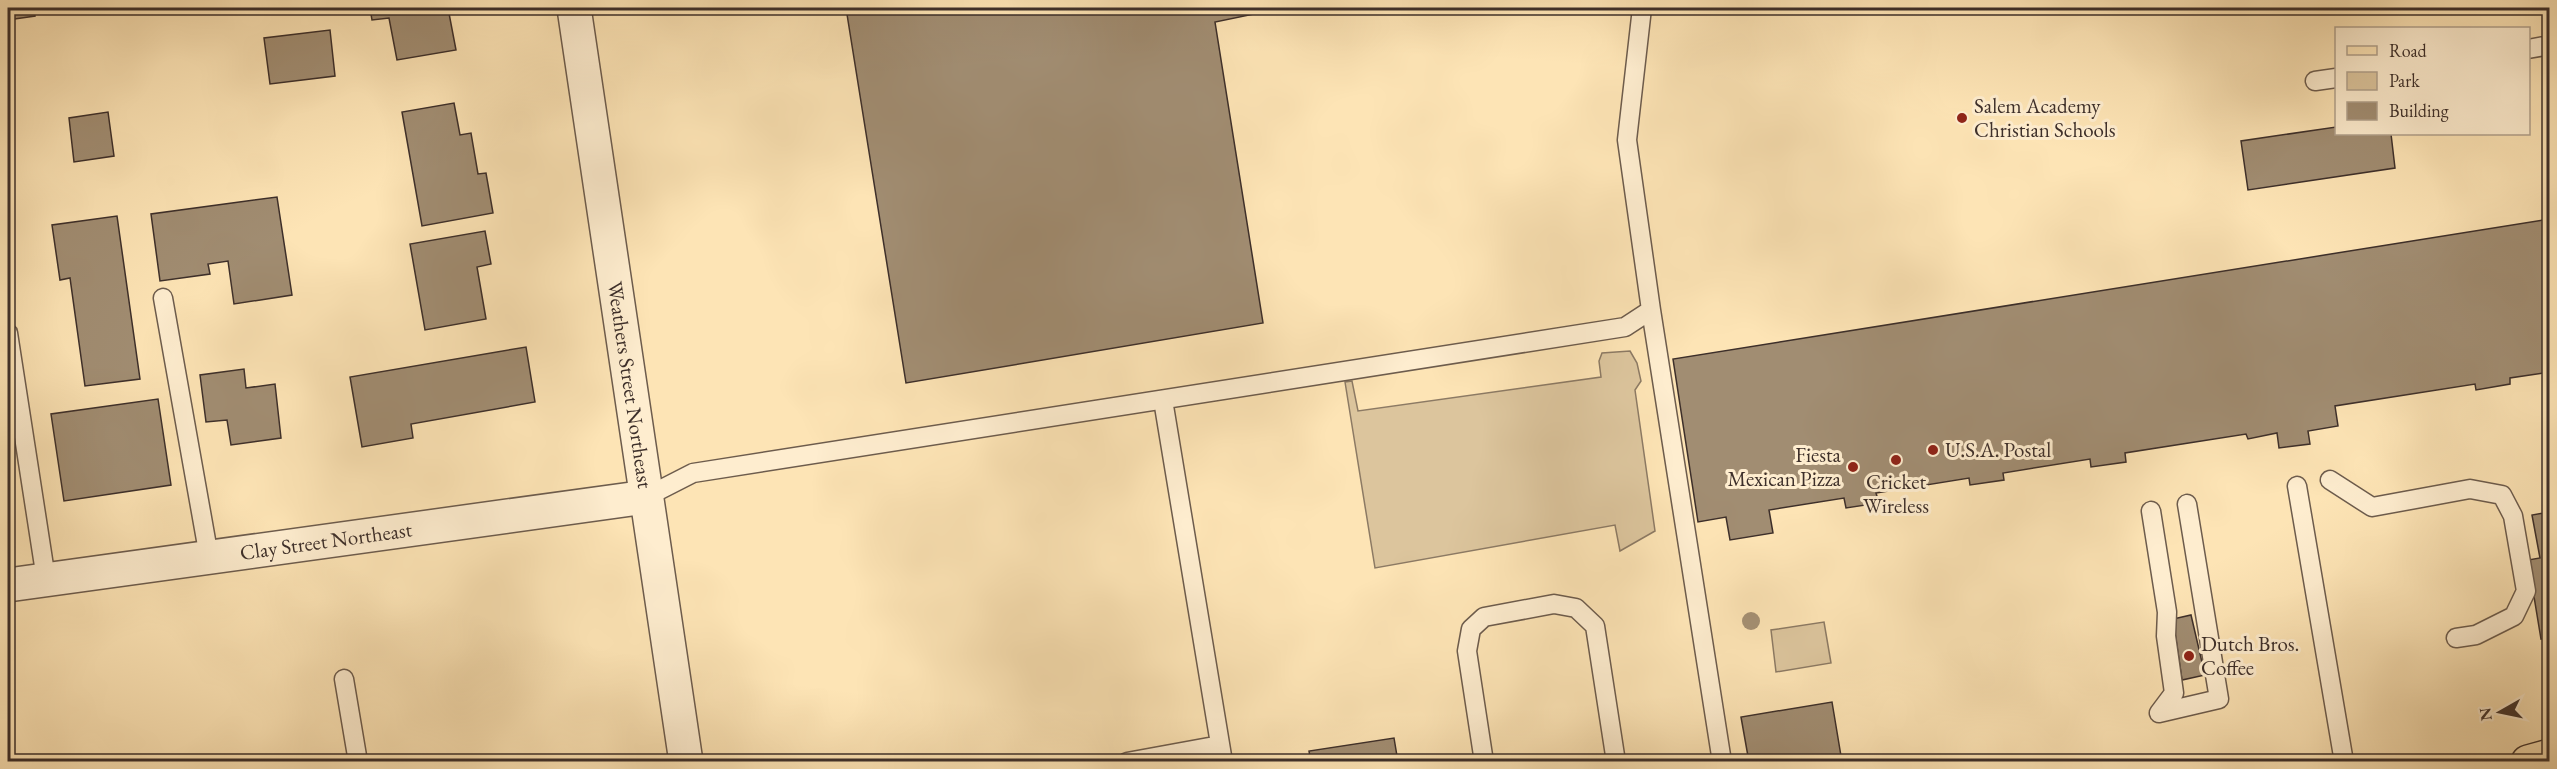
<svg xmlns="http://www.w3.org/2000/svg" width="2557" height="769" viewBox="0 0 2557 769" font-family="'EB Garamond',serif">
	<rect width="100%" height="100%" fill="#fde4b5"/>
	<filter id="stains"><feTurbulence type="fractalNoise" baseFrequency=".00333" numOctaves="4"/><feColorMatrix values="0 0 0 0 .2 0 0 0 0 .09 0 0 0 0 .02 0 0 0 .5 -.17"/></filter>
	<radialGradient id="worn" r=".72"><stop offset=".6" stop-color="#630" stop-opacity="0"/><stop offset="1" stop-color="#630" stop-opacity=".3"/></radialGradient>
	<path fill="#dcc59d" stroke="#8c7a64" stroke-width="1.5" d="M 1630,351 L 1637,363 L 1641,381 L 1635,390 L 1655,531 L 1620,551 L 1615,525 L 1375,568 L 1345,382 L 1352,381 L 1358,411 L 1601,377 L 1599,361 L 1602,353 Z
		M 1824,622 L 1831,663 L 1776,672 L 1771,630 Z"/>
	<path fill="#a18d72" stroke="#3d2f2a" stroke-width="1.5" d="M 8,8 L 34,8 L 35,16 L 8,20 Z
		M 370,8 L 448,8 L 456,50 L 397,60 L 389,18 L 372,20 Z
		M 846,8 L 1283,8 L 1215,22 L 1263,323 L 906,383 Z
		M 330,30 L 335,76 L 270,84 L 264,38 Z
		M 454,103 L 460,135 L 471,133 L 478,174 L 486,173 L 493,213 L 422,226 L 402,112 Z
		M 108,112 L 114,156 L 74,162 L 69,118 Z
		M 2336,127 L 2336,134 L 2391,134 L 2395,168 L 2248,190 L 2241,141 Z
		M 277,197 L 292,295 L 234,304 L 228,261 L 208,264 L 210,274 L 160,281 L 151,214 Z
		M 117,216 L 140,379 L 85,386 L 70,278 L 60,280 L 52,225 Z
		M 2550,219 L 2550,372 L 2510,378 L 2510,384 L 2476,390 L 2475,384 L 2335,406 L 2338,426 L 2308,431 L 2310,444 L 2279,448 L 2277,433 L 2248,439 L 2246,434 L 2125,453 L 2126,462 L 2091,467 L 2090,459 L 2003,473 L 2004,480 L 1970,485 L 1969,478 L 1876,493 L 1879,503 L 1846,508 L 1844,498 L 1769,510 L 1773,533 L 1730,540 L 1726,517 L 1698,522 L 1673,359 Z
		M 485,231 L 491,264 L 477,267 L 486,319 L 425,330 L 410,244 Z
		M 526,347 L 535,402 L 411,424 L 413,438 L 362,447 L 350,377 Z
		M 244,369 L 246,388 L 275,384 L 281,438 L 231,445 L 227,420 L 206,422 L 200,375 Z
		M 158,399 L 171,485 L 64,501 L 51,414 Z
		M 2550,512 L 2550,637 L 2541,639 L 2528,560 L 2540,558 L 2532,515 Z
		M 2191,615 L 2205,675 L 2182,680 L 2173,619 Z
		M 1832,702 L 1842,762 L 1749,762 L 1741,717 Z
		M 1394,738 L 1398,762 L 1311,762 L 1309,751 Z
		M 1595,755 L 1596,762 L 1553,762 Z"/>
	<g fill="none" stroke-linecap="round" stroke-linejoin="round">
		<g stroke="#6d5c4d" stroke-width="21">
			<path id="lane" d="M 1642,8 L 1627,140 L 1651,310 L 1722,762
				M 2528,49 L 2550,45
				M 2315,81 L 2336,78
				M 163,298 L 209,557
				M 8,333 L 46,579
				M 1163,400 L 1223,762
				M 2330,480 L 2372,507 L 2470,489 L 2502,495 L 2513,516 L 2526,591 L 2514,616 L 2476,635 L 2456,638
				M 2297,486 L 2344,762
				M 646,497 L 693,473 L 1625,327 L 1651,310
				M 2151,511 L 2167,612 L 2166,636 L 2174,693 L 2159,713
				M 344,679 L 358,762
				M 2159,713 L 2219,699 L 2187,504
				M 1127,762 L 1220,745
				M 1484,762 L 1467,651 L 1471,629 L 1484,617 L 1554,604 L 1576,608 L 1595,626 L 1616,762"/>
		</g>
		<g stroke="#6d5c4d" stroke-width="36">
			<g id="street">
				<path id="s1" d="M 574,8 L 686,762"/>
				<path id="s2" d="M 8,585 L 646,497"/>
			</g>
		</g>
		<g stroke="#3d2f2a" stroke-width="36">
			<path id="primary" d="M 2528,762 L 2550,756"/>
		</g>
		<use href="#lane" stroke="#feedcf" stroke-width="18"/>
		<use href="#street" stroke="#feedcf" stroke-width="33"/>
		<use href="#primary" stroke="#fde4b5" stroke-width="33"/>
	</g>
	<circle fill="#a59175" cx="1751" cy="621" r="9"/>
	<g fill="#8f2418" stroke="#feedcf" stroke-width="2">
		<circle cx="1962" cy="118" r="6"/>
		<circle cx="1933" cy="450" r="6"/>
		<circle cx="1896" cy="460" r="6"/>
		<circle cx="1853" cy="467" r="6"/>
		<circle cx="2189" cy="656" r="6"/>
	</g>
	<g text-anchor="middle" stroke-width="6" stroke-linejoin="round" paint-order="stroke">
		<g font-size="21" fill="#3d2f2a" stroke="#feedcf" text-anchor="start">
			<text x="1974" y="113">Salem Academy<tspan x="1974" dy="24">Christian Schools</tspan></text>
			<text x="1945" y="457">U.S.A. Postal</text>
			<text x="1841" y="462" text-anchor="end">Fiesta<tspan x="1841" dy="24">Mexican Pizza</tspan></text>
			<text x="1896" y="489" text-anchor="middle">Cricket<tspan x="1896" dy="24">Wireless</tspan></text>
			<text x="2201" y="651">Dutch Bros.<tspan x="2201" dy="24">Coffee</tspan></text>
		</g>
		<g font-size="21" fill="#3d2f2a" stroke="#feedcf">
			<text dy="7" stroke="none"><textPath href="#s1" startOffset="381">Weathers Street Northeast</textPath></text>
			<text dy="7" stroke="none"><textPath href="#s2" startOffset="321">Clay Street Northeast</textPath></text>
		</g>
	</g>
	<rect width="2557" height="769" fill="none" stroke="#fde4b5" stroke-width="30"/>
	<rect x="9" y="9" width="2539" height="751" fill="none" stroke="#3d2f2a" stroke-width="3"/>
	<rect x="15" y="15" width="2527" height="739" fill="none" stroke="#3d2f2a" stroke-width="1.5"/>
	<rect x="2335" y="27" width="195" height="108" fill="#feedcf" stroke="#b1a18d" stroke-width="1.5"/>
	<rect x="2347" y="46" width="30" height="9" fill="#fde4b5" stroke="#b1a18d" stroke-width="1.5"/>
	<text x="2389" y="57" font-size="18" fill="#3d2f2a">Road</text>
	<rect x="2347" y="72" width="30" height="18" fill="#dcc59d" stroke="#b1a18d" stroke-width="1.5"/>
	<text x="2389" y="87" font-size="18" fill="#3d2f2a">Park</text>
	<rect x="2347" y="102" width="30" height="18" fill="#a18d72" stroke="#b1a18d" stroke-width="1.5"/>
	<text x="2389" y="117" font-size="18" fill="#3d2f2a">Building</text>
	<g transform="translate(2500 712) rotate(261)" stroke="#feedcf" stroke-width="4.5" paint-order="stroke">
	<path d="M0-4.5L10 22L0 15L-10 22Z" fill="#3d2f2a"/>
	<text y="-9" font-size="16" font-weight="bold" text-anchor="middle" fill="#3d2f2a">N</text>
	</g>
	<rect width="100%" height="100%" filter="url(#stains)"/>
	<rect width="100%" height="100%" fill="url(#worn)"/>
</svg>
